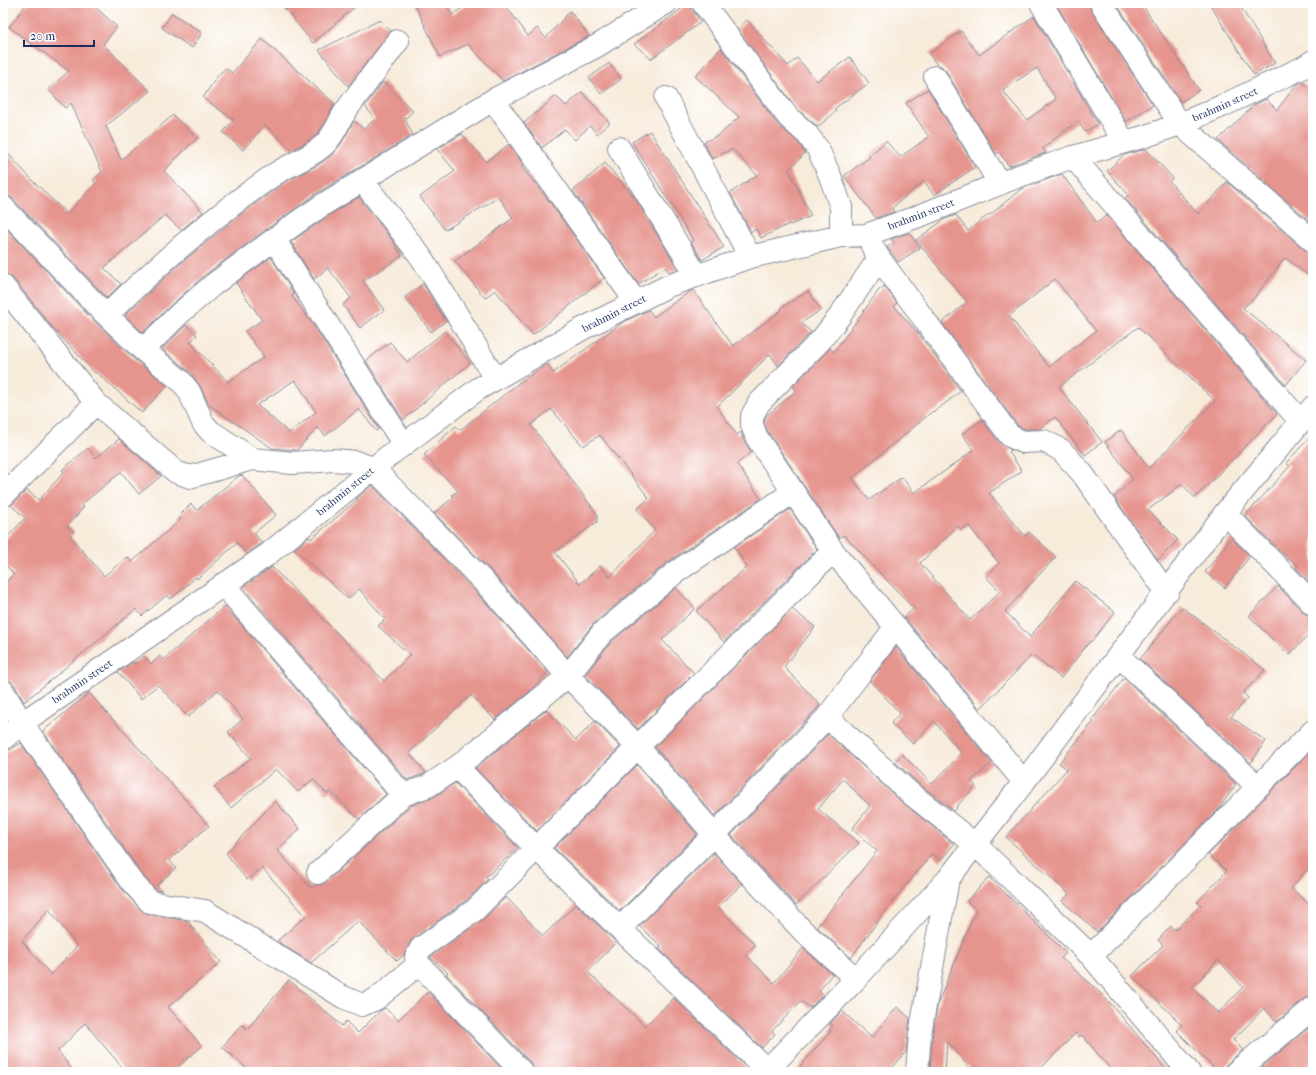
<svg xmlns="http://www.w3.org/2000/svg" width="1316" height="1075" viewBox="0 0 1316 1075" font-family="'IM FELL French Canon',serif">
	<rect width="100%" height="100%" fill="#fff"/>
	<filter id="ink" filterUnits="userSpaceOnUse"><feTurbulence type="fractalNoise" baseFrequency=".025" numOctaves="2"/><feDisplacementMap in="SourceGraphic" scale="8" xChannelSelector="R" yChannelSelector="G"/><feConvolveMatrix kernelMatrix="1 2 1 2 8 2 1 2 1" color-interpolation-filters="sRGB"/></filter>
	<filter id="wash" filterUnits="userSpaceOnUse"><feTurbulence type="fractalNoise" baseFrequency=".012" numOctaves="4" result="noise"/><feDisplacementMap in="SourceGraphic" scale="16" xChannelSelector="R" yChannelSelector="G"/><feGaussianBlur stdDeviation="0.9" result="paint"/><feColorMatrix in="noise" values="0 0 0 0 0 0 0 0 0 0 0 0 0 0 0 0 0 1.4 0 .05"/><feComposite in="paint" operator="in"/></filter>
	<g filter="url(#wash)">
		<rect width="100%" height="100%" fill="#f7ebda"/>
		<g id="blocks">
			<path fill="#e6948e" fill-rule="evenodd" d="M 27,3 L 91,3 L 117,27 L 103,44 L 150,91 L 106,126 L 121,160 L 173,115 L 197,138 L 164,171 L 203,212 L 181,230 L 165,215 L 104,268 L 121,284 L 107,298 L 12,198 L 7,195 L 3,195 L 3,148 L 32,180 L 67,214 L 96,183 L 93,180 L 102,172 L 71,103 L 65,108 L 48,89 L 69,71 L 9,27 Z
				M 280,3 L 359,3 L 313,43 Z
				M 414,3 L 446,3 L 452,15 L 469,3 L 504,3 L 528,36 L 537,28 L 546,38 L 570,11 L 589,36 L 503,81 L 468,44 L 440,57 Z
				M 1057,3 L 1089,3 L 1091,10 L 1153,105 L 1126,122 L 1056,4 Z
				M 1116,3 L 1141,3 L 1199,90 L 1181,102 Z
				M 1209,3 L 1238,3 L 1275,63 L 1254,75 Z
				M 688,4 L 701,22 L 651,59 L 634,44 Z
				M 172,13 L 202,33 L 192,48 L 162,28 Z
				M 1034,16 L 1098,124 L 1085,132 L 1078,121 L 1043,148 L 1046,153 L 1009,166 L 999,152 L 996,154 L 946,71 L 941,66 L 937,65 L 929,54 L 961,31 L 979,55 ZM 1037,68 L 1056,99 L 1027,120 L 1002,90 Z
				M 380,20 L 391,31 L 348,86 L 319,50 Z
				M 747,20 L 788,66 L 797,58 L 817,81 L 850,57 L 869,83 L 834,109 L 836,111 L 818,127 L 797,109 L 738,30 Z
				M 262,39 L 335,104 L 318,133 L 305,143 L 292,150 L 265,125 L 243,150 L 223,132 L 234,120 L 203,98 L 218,75 L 226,68 L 232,73 Z
				M 721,48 L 778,125 L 798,142 L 805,153 L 789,170 L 811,216 L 790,225 L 789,224 L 761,238 L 756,229 L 751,232 L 730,193 L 757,175 L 732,149 L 712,159 L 704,142 L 719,135 L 739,117 L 695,76 Z
				M 609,63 L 621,79 L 601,94 L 589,78 Z
				M 383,82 L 413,111 L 405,119 L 413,135 L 317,193 L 267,229 L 206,274 L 170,306 L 143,333 L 125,315 L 174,269 L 236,218 L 285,182 L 318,165 L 332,155 L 341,144 L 354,121 L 364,129 L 375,119 L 365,106 Z
				M 1302,82 L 1313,91 L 1313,224 L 1218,140 L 1254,105 L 1266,99 L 1277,110 L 1296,85 Z
				M 928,89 L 975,167 L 934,195 L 924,181 L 892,208 L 894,212 L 876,218 L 844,176 L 870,157 L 869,156 L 886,141 L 900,157 L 929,137 L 906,103 Z
				M 582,92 L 610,123 L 597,134 L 590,126 L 575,140 L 565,129 L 542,148 L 524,123 L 556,96 L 566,106 Z
				M 650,131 L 724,247 L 702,260 L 691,242 L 693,240 L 632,142 Z
				M 462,134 L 486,162 L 509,144 L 523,164 L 521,166 L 549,201 L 604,278 L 533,335 L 495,290 L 485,298 L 455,261 L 513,218 L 499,197 L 445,230 L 420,197 L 455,171 L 437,149 Z
				M 1146,149 L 1173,178 L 1169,181 L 1198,214 L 1227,182 L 1305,250 L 1313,253 L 1313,279 L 1285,258 L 1254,298 L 1243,308 L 1306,360 L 1286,385 L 1125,198 L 1129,195 L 1107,171 L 1124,155 Z
				M 605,163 L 635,198 L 678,269 L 669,272 L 665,267 L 638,284 L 573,191 Z
				M 1062,174 L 1097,223 L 1107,215 L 1277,414 L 1195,498 L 1182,484 L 1148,510 L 1178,540 L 1158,560 L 1114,497 L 1133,479 L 1105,442 L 1121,430 L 1149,468 L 1215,401 L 1138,327 L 1059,387 L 1102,442 L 1085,455 L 1055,417 L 1039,429 L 1025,429 L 1018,426 L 942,323 L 967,302 L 916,240 L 945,219 L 956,215 L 968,231 L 989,214 L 990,215 L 1021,189 ZM 1055,279 L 1096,331 L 1049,367 L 1009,316 Z
				M 359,197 L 392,240 L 402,256 L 363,281 L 384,310 L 360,328 L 343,305 L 351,298 L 328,268 L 314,279 L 291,242 L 331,214 Z
				M 3,225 L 88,315 L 134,359 L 167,385 L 142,413 L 96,372 L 95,373 L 53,328 L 13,278 L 8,275 L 3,274 Z
				M 909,233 L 920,248 L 898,262 L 887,247 L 894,243 L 891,239 Z
				M 271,257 L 294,294 L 292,296 L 320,335 L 379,429 L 376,431 L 359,409 L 325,436 L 318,427 L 297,450 L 272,448 L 209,405 L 200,386 L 191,373 L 162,349 L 186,325 L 197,335 L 190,342 L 228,382 L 264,357 L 245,331 L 262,320 L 236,283 ZM 295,380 L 316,412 L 289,433 L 257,405 Z
				M 423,284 L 446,321 L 431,332 L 405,297 Z
				M 884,286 L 897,303 L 894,306 L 918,333 L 961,391 L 934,412 L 933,411 L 852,478 L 869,500 L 902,477 L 914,493 L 974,450 L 962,434 L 982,420 L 1000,443 L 1011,450 L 1009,452 L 1022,471 L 989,493 L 1025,536 L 1029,532 L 1056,557 L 1005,611 L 1030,637 L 1075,581 L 1115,612 L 1091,642 L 1090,641 L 1061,678 L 1032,655 L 980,709 L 904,617 L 914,609 L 844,535 L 839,538 L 768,432 L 764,423 L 766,416 L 796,391 L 793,386 L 830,348 L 834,352 L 879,290 ZM 968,525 L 999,563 L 986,577 L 1000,591 L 970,620 L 920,563 L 958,526 L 961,530 Z
				M 693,290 L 733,346 L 782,310 L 781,308 L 808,291 L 821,310 L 801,323 L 811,332 L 778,366 L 770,354 L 717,407 L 737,435 L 741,432 L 745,443 L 751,452 L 737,464 L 761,499 L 668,562 L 594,623 L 567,657 L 494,574 L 434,513 L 454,497 L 452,495 L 458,491 L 424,455 L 456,426 L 460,430 L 520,382 L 547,364 L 553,373 L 623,322 L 649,310 L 654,317 L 689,292 ZM 551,409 L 583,446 L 600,435 L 649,498 L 637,509 L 655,530 L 610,577 L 600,566 L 580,584 L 555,552 L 597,522 L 597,514 L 531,425 Z
				M 445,331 L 470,363 L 403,420 L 366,361 L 390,342 L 407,362 Z
				M 1313,434 L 1313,586 L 1296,568 L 1298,566 L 1278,549 L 1245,516 L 1290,466 L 1286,463 Z
				M 119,439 L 161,476 L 139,494 L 121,472 L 81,505 L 84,507 L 67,526 L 74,532 L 70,536 L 104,576 L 127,557 L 132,562 L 181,519 L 178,517 L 191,504 L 197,510 L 239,476 L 242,475 L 276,515 L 254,533 L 262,543 L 260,545 L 247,554 L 237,543 L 197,579 L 196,577 L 171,599 L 167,595 L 142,616 L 136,609 L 24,702 L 14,684 L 9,680 L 3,679 L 3,585 L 14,574 L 3,563 L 3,542 L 25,518 L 11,505 L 27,490 L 39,500 L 64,472 L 62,470 L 88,448 L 96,458 Z
				M 372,485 L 476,592 L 548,672 L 528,693 L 495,720 L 471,695 L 409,753 L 426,773 L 407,780 L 243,587 L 272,567 L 384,681 L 410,655 L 378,626 L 385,619 L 359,589 L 348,599 L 294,549 L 309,537 L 311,539 L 357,500 L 356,499 Z
				M 790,509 L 817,549 L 724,642 L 696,611 L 747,567 L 734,547 Z
				M 1231,538 L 1250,556 L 1225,588 L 1205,572 Z
				M 1278,586 L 1304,613 L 1309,616 L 1313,616 L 1313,631 L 1289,655 L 1249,616 Z
				M 676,588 L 695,608 L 662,640 L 694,673 L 638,729 L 585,675 L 611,642 Z
				M 225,606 L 386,794 L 359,819 L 330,791 L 327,794 L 313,779 L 298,792 L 276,769 L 231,808 L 214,787 L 251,758 L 228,732 L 243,719 L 218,690 L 188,717 L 158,685 L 141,699 L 118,672 L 133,662 L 135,664 L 144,656 L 151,664 L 160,656 L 163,660 Z
				M 1182,607 L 1265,670 L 1243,693 L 1248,698 L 1231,717 L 1266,741 L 1251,763 L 1140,659 Z
				M 792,609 L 815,627 L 784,667 L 820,705 L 715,816 L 655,747 Z
				M 896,647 L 992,763 L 971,781 L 976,786 L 956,807 L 957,808 L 954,811 L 918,783 L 895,762 L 902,754 L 932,784 L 962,753 L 934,721 L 913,744 L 891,723 L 900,713 L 870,681 Z
				M 1124,678 L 1236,784 L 1218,810 L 1097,932 L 1062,901 L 1069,894 L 1006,837 L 1067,769 L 1059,763 L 1094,721 L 1092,720 Z
				M 89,693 L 209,826 L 169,860 L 176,868 L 157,885 L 162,891 L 156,890 L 141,873 L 43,731 Z
				M 546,710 L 576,740 L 595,721 L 620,747 L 537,831 L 475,768 Z
				M 828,734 L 902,802 L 954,844 L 940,861 L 932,854 L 892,902 L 851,958 L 817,927 L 877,851 L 852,829 L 870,806 L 843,779 L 818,809 L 859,843 L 796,905 L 731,835 Z
				M 21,743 L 121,888 L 141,910 L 148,914 L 187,921 L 221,962 L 168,1007 L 202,1046 L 172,1072 L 126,1072 L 85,1023 L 58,1051 L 74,1072 L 3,1072 L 3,754 ZM 49,909 L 77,946 L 51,975 L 22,941 Z
				M 1313,749 L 1313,863 L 1291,888 L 1313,908 L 1313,996 L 1305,998 L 1277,1022 L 1264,1008 L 1233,1040 L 1243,1050 L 1228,1063 L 1224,1067 L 1224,1072 L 1218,1072 L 1177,1031 L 1182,1025 L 1132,976 L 1163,945 L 1158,940 L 1171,926 L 1175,930 L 1201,905 L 1197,902 L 1227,871 L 1208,855 ZM 1218,960 L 1243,987 L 1218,1013 L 1192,988 Z
				M 637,765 L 697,834 L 620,911 L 554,848 Z
				M 455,783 L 518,848 L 486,877 L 488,879 L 467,900 L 414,938 L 410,942 L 404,955 L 397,961 L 358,921 L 311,963 L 281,944 L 278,940 L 306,916 L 262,868 L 247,880 L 226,853 L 275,801 L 300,829 L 277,850 L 311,888 L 314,885 L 321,885 L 326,882 L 410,806 L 432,798 Z
				M 714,853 L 742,884 L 718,907 L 755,945 L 745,954 L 774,983 L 803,948 L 832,974 L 819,991 L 823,995 L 810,1008 L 801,1001 L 772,1031 L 775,1034 L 762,1048 L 659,949 L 661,946 L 639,926 Z
				M 989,877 L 1066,953 L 1061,958 L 1091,984 L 1112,1005 L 1168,1072 L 1113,1072 L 1082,1035 L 1079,1037 L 1076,1033 L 1037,1072 L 973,1072 L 947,1041 L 945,1072 L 930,1072 L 932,1036 L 938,1003 L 976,910 L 967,901 Z
				M 506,897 L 543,936 L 576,904 L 616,942 L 588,972 L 645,1026 L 674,998 L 751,1072 L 534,1072 L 531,1063 L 446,974 L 448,973 L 430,957 L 482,920 Z
				M 289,980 L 342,1026 L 346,1021 L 358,1033 L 380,1011 L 385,1008 L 398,1020 L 428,992 L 505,1072 L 251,1072 L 222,1047 L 242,1025 L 247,1029 Z
				M 897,1007 L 910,1018 L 906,1052 L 889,1072 L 795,1072 L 831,1031 L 829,1030 L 833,1026 L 830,1023 L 842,1011 L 872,1038 Z
				M 1313,1024 L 1313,1072 L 1256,1072 Z"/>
		</g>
	</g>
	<g filter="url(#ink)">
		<use href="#blocks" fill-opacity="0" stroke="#898d9c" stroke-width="1"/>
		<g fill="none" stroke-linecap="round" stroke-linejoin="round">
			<g stroke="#898d9c" stroke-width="24">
				<path id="street" d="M 703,3 L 788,117 L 807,134 L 818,149 L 830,176 L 841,207 L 841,236
					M 1041,3 L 1124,142
					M 1101,3 L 1180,124 L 1313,241
					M 935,77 L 1000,184
					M 666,98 L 750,257
					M 493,100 L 636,302
					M 619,148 L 697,276
					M 1073,157 L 1301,422
					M 362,180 L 421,257 L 461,321 L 495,379
					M 3,207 L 97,306 L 143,350 L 181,381 L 189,391 L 203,423 L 210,431 L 252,459
					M 274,239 L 404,445
					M 872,246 L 879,258 L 1010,436 L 1023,442 L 1044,441 L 1061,450 L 1082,473 L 1156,578 L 1168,591
					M 879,258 L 839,317 L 821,340 L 759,403 L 752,416 L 752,425 L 757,438 L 833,551 L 1024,782
					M 3,286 L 96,403 L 176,472 L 190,477 L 252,459 L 293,463 L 333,460 L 356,462 L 373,468 L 485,583 L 568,676 L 638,747 L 739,863 L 803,931 L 856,979
					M 107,315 C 158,264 213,217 272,176 C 288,164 309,159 324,145 C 334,136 338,123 345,112 C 362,88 380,65 398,41
					M 143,350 L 178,315 L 214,284 L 296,223 L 324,204 L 493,100 L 597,46 L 666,3
					M 3,496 L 96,403
					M 1225,513 L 1313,604
					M 223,584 L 403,795
					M 1119,656 L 1258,787
					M 3,691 L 22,723 L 131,881 L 150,902 L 205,911 L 343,997 L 362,1005 L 376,999 L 419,964
					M 827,717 L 910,793 L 976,845 L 1091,956 L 1189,1072
					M 3,739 L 22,723 L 267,555 L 391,454 L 478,389 L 582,329 L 668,286 L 750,257 L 841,236 L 866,235 L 919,216 L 1019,176 L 1073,157 L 1146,136 L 1180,124 L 1222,106 L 1302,68 L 1313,61
					M 457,767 L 536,848 L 767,1070
					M 318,873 L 403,795 L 428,786 L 457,767 L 568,676 L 602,633 L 676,572 L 793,492
					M 620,928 L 714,835 L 827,717 L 895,628
					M 1091,956 L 1313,731
					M 522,1072 L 419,964 L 416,957 L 421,948 L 475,910 L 833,551
					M 765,1072 L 856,979 L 948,879 L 1024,782 L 1225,513 L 1313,407
					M 917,1072 L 920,1034 L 948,879
					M 1236,1072 L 1313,1008"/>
			</g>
			<use href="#street" stroke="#fff" stroke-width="22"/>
		</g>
	</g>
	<g text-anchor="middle" stroke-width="4" stroke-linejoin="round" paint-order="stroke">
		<g font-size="11" fill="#1b2f5e" stroke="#fff">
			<text transform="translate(1225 104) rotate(-24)" y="4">brahmin street</text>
			<text transform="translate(921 214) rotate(-21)" y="4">brahmin street</text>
			<text transform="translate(614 313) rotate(-27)" y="4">brahmin street</text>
			<text transform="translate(345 491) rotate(-39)" y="4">brahmin street</text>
			<text transform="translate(82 681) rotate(-34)" y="4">brahmin street</text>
		</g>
	</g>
	<rect width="1316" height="1075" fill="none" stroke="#fff" stroke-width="16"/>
	<path d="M24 40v6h70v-6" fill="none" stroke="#1b2f5e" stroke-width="2"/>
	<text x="30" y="40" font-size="12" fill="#1b2f5e" stroke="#ffffff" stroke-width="3" paint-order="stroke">20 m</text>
</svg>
